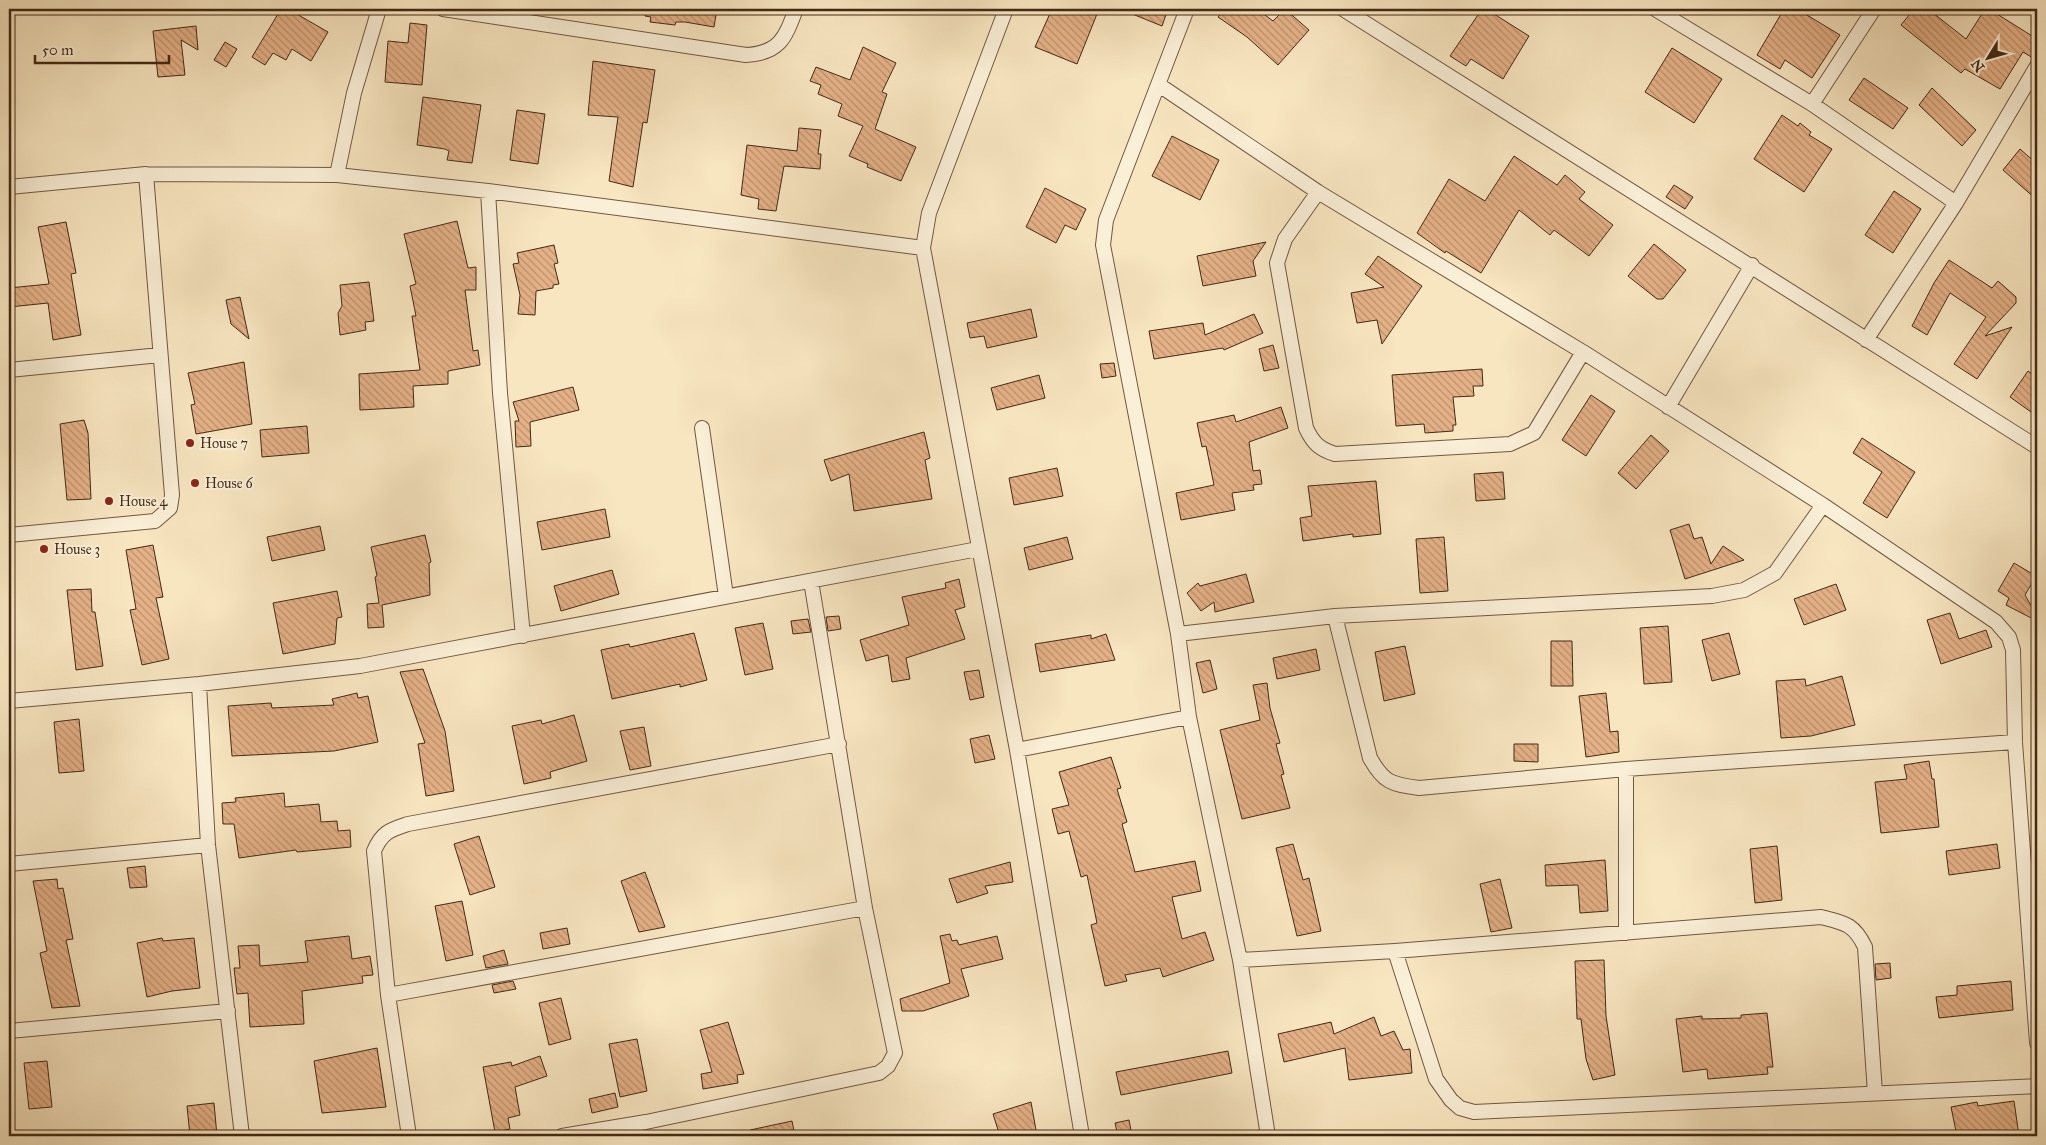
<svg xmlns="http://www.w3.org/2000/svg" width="2046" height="1145" viewBox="0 0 2046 1145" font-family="'IM FELL Great Primer',serif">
	<defs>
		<pattern id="building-back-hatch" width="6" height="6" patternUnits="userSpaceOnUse" patternTransform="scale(1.25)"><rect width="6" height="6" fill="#e5b187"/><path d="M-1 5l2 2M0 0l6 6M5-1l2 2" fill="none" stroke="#bb906d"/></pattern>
	</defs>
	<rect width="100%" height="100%" fill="#f8e6c1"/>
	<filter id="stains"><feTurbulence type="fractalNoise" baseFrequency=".004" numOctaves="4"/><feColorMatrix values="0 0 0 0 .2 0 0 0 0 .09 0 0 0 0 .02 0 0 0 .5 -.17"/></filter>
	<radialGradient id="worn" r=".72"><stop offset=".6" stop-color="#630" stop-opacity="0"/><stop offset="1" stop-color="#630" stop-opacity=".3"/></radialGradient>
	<path fill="url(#building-back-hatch)" stroke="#422a15" d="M 281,9 L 288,9 L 328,32 L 311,61 L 292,49 L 286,60 L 273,53 L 265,65 L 252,57 Z
		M 646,9 L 717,9 L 714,27 L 685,22 L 676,22 L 675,25 L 650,22 L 651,17 L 645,16 Z
		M 1052,9 L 1099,9 L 1077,64 L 1035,47 Z
		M 1120,9 L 1168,9 L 1162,26 Z
		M 1225,9 L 1257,9 L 1273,21 L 1285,9 L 1309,30 L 1278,65 L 1247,37 L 1218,17 Z
		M 1482,9 L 1486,9 L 1529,36 L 1503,79 L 1471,59 L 1466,66 L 1450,56 Z
		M 1784,9 L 1797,9 L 1840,35 L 1812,78 L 1785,60 L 1780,69 L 1757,55 Z
		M 1914,9 L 1928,9 L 1966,39 L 1985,9 L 1989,9 L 2037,39 L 2037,57 L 2033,58 L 2023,52 L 2000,89 L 1965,69 L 1961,73 L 1901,25 Z
		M 410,23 L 427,25 L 422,85 L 385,82 L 388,41 L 408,43 Z
		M 196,26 L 198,50 L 181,40 L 185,75 L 158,77 L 153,31 Z
		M 225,42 L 237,49 L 226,67 L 214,60 Z
		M 863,47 L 896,63 L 882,92 L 887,94 L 875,129 L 916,147 L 901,181 L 867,167 L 868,164 L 849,156 L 863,126 L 838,116 L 842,104 L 818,94 L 821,85 L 810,81 L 816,67 L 850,80 Z
		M 1672,48 L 1722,79 L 1694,123 L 1645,92 Z
		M 593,61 L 655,70 L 647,123 L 643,122 L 633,187 L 609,181 L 618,117 L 588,115 Z
		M 1864,78 L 1908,108 L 1893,129 L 1849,100 Z
		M 1932,88 L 1976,130 L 1962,146 L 1919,105 Z
		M 423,97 L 481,105 L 472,163 L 447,160 L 449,151 L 445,149 L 417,145 Z
		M 517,110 L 545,114 L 538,164 L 510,160 Z
		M 1782,115 L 1798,126 L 1800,123 L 1811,132 L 1809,135 L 1832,149 L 1804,192 L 1754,159 Z
		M 799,128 L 821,130 L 818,154 L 821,154 L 820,169 L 784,166 L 776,211 L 758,209 L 759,199 L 741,195 L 747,145 L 797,151 Z
		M 1172,136 L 1219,160 L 1200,200 L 1152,176 Z
		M 2020,149 L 2037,164 L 2037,200 L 2003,170 Z
		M 1514,156 L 1557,185 L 1565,175 L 1585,192 L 1579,199 L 1613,225 L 1589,256 L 1554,230 L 1550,235 L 1519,210 L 1481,273 L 1446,251 L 1445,253 L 1417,233 L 1449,179 L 1485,201 Z
		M 1674,185 L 1693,197 L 1685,209 L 1666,197 Z
		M 1045,188 L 1086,209 L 1076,230 L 1065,225 L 1056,243 L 1026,227 Z
		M 1894,191 L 1921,209 L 1893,253 L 1865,235 Z
		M 457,221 L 468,268 L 476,267 L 476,290 L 465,290 L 473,351 L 478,350 L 480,365 L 448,371 L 448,384 L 413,386 L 414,407 L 360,410 L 359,374 L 420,370 L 412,316 L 416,316 L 410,286 L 416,284 L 404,234 Z
		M 66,222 L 76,273 L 71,274 L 81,335 L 53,340 L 48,303 L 9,307 L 9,288 L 49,284 L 38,227 Z
		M 1266,242 L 1253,261 L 1256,276 L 1203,286 L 1197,256 Z
		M 1654,244 L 1686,270 L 1663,299 L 1657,299 L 1628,276 Z
		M 554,245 L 558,263 L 554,264 L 559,284 L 553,285 L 553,288 L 536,291 L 535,315 L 518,314 L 520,295 L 513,264 L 519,263 L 517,253 Z
		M 1378,256 L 1422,286 L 1382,344 L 1377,320 L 1357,323 L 1351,293 L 1384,287 L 1365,274 Z
		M 1949,260 L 1992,288 L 1998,281 L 2016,297 L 2016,303 L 1985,336 L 2012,327 L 1977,379 L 1954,364 L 1986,317 L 1950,293 L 1927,335 L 1912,326 L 1934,283 Z
		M 369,282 L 374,321 L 365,322 L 366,330 L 340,335 L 338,313 L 342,306 L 340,285 Z
		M 240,297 L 249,339 L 231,324 L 226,300 Z
		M 1031,309 L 1037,337 L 987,348 L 984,336 L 970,338 L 967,323 Z
		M 1254,314 L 1263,333 L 1224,350 L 1223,348 L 1154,359 L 1149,331 L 1203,323 L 1205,335 Z
		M 1273,345 L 1279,368 L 1264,371 L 1259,349 Z
		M 244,362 L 252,424 L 196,434 L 191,405 L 195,404 L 188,373 Z
		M 1114,363 L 1116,376 L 1102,378 L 1100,364 Z
		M 1482,369 L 1483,386 L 1473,386 L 1474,396 L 1453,397 L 1456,425 L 1453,425 L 1453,431 L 1425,433 L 1424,424 L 1396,426 L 1392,375 Z
		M 2028,371 L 2037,378 L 2037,403 L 2031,412 L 2010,397 Z
		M 1039,375 L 1045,398 L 997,410 L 991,388 Z
		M 573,387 L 579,410 L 530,422 L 531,446 L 516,447 L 515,421 L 519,421 L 513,402 Z
		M 1591,395 L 1615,411 L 1586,456 L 1562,440 Z
		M 1281,407 L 1288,428 L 1249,442 L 1253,471 L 1260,470 L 1262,484 L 1253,485 L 1254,490 L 1232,493 L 1235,510 L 1181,520 L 1176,493 L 1214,485 L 1206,446 L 1202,447 L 1197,423 L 1234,415 L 1236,422 Z
		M 84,420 L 88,433 L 91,499 L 67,500 L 60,424 Z
		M 307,426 L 309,453 L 262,457 L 260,430 Z
		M 924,432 L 930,458 L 925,460 L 932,499 L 854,511 L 849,474 L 831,481 L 824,460 Z
		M 1651,435 L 1669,451 L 1636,489 L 1618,473 Z
		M 1862,438 L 1915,472 L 1887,518 L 1863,503 L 1882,472 L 1853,453 Z
		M 1057,468 L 1063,496 L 1014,505 L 1009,478 Z
		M 1503,472 L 1505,499 L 1476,501 L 1474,474 Z
		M 1376,481 L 1381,534 L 1353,537 L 1353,534 L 1303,541 L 1300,518 L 1312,516 L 1308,486 Z
		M 605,509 L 610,537 L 542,550 L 537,522 Z
		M 1689,524 L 1694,539 L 1702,537 L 1711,564 L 1723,546 L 1744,560 L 1685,579 L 1670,530 Z
		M 320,526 L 325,550 L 272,561 L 267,537 Z
		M 425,535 L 431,562 L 429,563 L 430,595 L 382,605 L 384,627 L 368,628 L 367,604 L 379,603 L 375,577 L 377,576 L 371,547 Z
		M 1067,537 L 1073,559 L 1029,570 L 1024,548 Z
		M 1444,537 L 1448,591 L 1420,593 L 1416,539 Z
		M 153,545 L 163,597 L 156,598 L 169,659 L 142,665 L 130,610 L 136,609 L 126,550 Z
		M 2014,563 L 2036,576 L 2025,595 L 2037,616 L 2037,621 L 2006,605 L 2009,598 L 1998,591 Z
		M 612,570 L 619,594 L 561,611 L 554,586 Z
		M 1246,574 L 1254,602 L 1215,612 L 1214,602 L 1201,611 L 1187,593 L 1198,583 L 1200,586 Z
		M 959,579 L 965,607 L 955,610 L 965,639 L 906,658 L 910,679 L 892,682 L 888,655 L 866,661 L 860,640 L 909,625 L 902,597 L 946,588 L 945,583 Z
		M 1836,584 L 1846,610 L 1804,625 L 1794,599 Z
		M 91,589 L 92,612 L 95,612 L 103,666 L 76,670 L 67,590 Z
		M 337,591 L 342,617 L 337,618 L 335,644 L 283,654 L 273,603 Z
		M 1950,613 L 1959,639 L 1986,630 L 1992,647 L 1941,664 L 1927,620 Z
		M 839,616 L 841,629 L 828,631 L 826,617 Z
		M 808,619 L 811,632 L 793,634 L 791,621 Z
		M 763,623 L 773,669 L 745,675 L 735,628 Z
		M 1668,626 L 1672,682 L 1644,684 L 1640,628 Z
		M 694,633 L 707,680 L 680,687 L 680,684 L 612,699 L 601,650 L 629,644 L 630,647 Z
		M 1729,633 L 1740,674 L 1712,681 L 1702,640 Z
		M 1106,634 L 1115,660 L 1040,672 L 1035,644 L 1091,635 L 1091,639 Z
		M 1551,641 L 1572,641 L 1573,686 L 1551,686 Z
		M 1405,646 L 1415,694 L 1384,701 L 1375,652 Z
		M 1316,649 L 1320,670 L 1277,679 L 1273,658 Z
		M 1210,660 L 1217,689 L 1203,693 L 1196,663 Z
		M 423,669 L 445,731 L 454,791 L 426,796 L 418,744 L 425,743 L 400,672 Z
		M 979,670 L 984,697 L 970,700 L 964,672 Z
		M 1842,676 L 1855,725 L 1811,736 L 1781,738 L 1776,681 L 1805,679 L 1806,686 Z
		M 1267,683 L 1270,708 L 1280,743 L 1276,744 L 1284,774 L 1281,775 L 1290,808 L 1242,819 L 1220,730 L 1260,720 L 1253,685 Z
		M 357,693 L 358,698 L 368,696 L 378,742 L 334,751 L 232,756 L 228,706 L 271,703 L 272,708 L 334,705 L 332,699 Z
		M 1606,693 L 1610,732 L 1618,731 L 1619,752 L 1586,757 L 1579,696 Z
		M 574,715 L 587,761 L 550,772 L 551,778 L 524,784 L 512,726 L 541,720 L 542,724 Z
		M 79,719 L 84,771 L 59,773 L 54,722 Z
		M 644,727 L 651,766 L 630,770 L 620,731 Z
		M 989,735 L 995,759 L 975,763 L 970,739 Z
		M 1514,744 L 1538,744 L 1538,762 L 1514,761 Z
		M 1111,757 L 1121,788 L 1117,789 L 1127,822 L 1122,824 L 1135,872 L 1195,861 L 1201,891 L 1172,897 L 1182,939 L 1205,932 L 1214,960 L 1163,977 L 1160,968 L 1125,975 L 1127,981 L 1105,986 L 1091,925 L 1097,923 L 1087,875 L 1081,877 L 1069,831 L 1058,834 L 1052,809 L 1069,805 L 1059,772 Z
		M 1929,761 L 1932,779 L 1934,779 L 1939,827 L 1881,833 L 1875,782 L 1907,779 L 1904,765 Z
		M 284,793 L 285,807 L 319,804 L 321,822 L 337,821 L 338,831 L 350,830 L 351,847 L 297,852 L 296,850 L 239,858 L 234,824 L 223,824 L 222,803 L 236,802 L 235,798 Z
		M 479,836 L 495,887 L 470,895 L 454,844 Z
		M 1293,844 L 1303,880 L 1309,878 L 1321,931 L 1297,936 L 1276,848 Z
		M 1997,844 L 2000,868 L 1949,875 L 1946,851 Z
		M 1777,846 L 1782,900 L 1755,903 L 1750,849 Z
		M 1605,860 L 1608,911 L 1580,913 L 1578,885 L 1546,886 L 1545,865 Z
		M 1010,862 L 1013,882 L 985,886 L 988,893 L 957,903 L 949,879 Z
		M 145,866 L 147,887 L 130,888 L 127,868 Z
		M 645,872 L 665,927 L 639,932 L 621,881 Z
		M 57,879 L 58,889 L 63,888 L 73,939 L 66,940 L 80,1006 L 52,1008 L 40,953 L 47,951 L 33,881 Z
		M 1500,879 L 1512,928 L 1491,932 L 1480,884 Z
		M 462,901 L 473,955 L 446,961 L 435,906 Z
		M 567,928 L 570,944 L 543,949 L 540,933 Z
		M 950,934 L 952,941 L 957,940 L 959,945 L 997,936 L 1003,959 L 961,969 L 969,996 L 923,1011 L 902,1011 L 900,999 L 950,983 L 940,936 Z
		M 349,936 L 352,959 L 370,956 L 373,975 L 362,976 L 363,983 L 302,991 L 304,1024 L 250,1027 L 248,993 L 237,994 L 234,968 L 240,968 L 238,946 L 259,945 L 260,966 L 308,962 L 305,941 Z
		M 162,938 L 163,941 L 194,938 L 200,988 L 172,991 L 147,997 L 137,943 Z
		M 504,950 L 508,964 L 486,968 L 483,956 Z
		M 1604,960 L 1606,1016 L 1615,1075 L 1593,1080 L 1586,1059 L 1581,1019 L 1577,1019 L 1575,961 Z
		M 1890,963 L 1891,978 L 1876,980 L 1875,964 Z
		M 513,981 L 516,989 L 494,993 L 492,985 Z
		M 2011,981 L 2013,1010 L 1939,1018 L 1936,997 L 1957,995 L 1957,986 Z
		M 561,998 L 571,1039 L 549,1045 L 539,1003 Z
		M 1767,1013 L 1773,1067 L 1767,1067 L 1768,1074 L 1708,1079 L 1707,1069 L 1683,1072 L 1676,1019 L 1702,1016 L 1702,1019 L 1741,1018 L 1741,1015 Z
		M 1374,1017 L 1381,1036 L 1394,1031 L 1403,1050 L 1410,1049 L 1412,1073 L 1349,1080 L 1345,1048 L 1284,1062 L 1278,1034 L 1331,1022 L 1334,1034 Z
		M 728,1022 L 744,1074 L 737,1075 L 738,1083 L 703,1089 L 701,1074 L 712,1072 L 700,1030 Z
		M 637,1039 L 647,1091 L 620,1097 L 609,1044 Z
		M 377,1048 L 386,1107 L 322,1113 L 314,1061 Z
		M 1228,1051 L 1232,1073 L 1121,1095 L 1116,1072 Z
		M 540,1056 L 547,1076 L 515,1087 L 520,1115 L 508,1118 L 510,1129 L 495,1132 L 483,1067 L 511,1062 L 512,1066 Z
		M 47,1061 L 52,1107 L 29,1109 L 24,1063 Z
		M 615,1093 L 618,1107 L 592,1113 L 589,1099 Z
		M 2014,1101 L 2019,1136 L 1957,1136 L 1951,1107 L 1977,1102 L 1978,1106 Z
		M 1031,1102 L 1037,1136 L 1000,1136 L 993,1114 Z
		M 214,1103 L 217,1136 L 190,1136 L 187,1106 Z
		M 1129,1120 L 1132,1136 L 1118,1136 L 1115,1123 Z
		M 792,1121 L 795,1136 L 750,1136 L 750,1130 Z"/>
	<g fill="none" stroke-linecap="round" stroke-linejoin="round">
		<g stroke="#705940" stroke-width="16">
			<path id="minor" d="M 443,9 L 746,55 C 780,53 785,38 796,9
				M 1006,9 L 929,213 L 923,248 L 1017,750 L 1082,1136
				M 1187,9 L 1106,220 L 1103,245 L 1178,634 L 1189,717 L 1240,960 L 1268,1136
				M 1343,9 L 2037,447
				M 1655,9 L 1812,104 L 1956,203
				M 1159,85 L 1318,192 L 1583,352 L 1823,505 L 1996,622 L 2009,637 L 2013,650 L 2015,742 L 2037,1043
				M 1812,104 L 1874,9
				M 337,175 L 354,93 L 379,9
				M 9,187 L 146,174 L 337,175 L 488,191 L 923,248
				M 488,191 L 500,393 L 523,636
				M 1318,192 L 1285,239 L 1277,263 L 1306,428 C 1313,443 1319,449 1335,454 L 1510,444 L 1534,433 L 1583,352
				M 1866,340 L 1956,203 L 2037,66
				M 9,370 L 160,355
				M 1668,407 L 1752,265
				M 702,428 L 726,596
				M 9,535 L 155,521 L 170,508 L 172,495 L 146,174
				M 1335,616 L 1370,758 C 1384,783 1391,784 1419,788 L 1626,769 L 2015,742
				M 1178,634 L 1335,616 L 1712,596 L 1744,590 L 1775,573 L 1823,505
				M 199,684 L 208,845 L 242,1136
				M 9,701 L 199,684 L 360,666 L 978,549
				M 1017,750 L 1189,717
				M 9,864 L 208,845
				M 1626,933 L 1626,769
				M 1395,951 L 1436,1079 L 1451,1100 L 1460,1108 L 1474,1112 L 2037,1086
				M 1240,960 L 1395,951 L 1821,917 C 1845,923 1854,924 1865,947 L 1875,1093
				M 388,995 L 865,908
				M 9,1031 L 228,1011
				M 409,1136 L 388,995 L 374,851 C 382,832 390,830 408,824 L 839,744
				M 562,1136 L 646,1122 L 879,1073 L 888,1066 L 895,1053 L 865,908 L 811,581"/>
		</g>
		<use href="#minor" stroke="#faefd7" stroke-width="14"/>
	</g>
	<g fill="#8f2418" stroke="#faefd7" stroke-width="2">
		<circle cx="190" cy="443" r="5"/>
		<circle cx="195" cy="483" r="5"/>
		<circle cx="109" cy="501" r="5"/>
		<circle cx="44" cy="549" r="5"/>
	</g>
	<g text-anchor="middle" stroke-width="4" stroke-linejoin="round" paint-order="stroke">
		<g font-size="14" fill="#422a15" stroke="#faefd7" text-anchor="start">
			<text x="200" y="448">House 7</text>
			<text x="205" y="488">House 6</text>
			<text x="119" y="506">House 4</text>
			<text x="54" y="554">House 3</text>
		</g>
	</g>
	<rect width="2046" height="1145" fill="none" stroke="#f8e6c1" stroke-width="30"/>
	<rect x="10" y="10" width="2026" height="1125" fill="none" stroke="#422a15" stroke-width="2.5"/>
	<rect x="15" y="15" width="2016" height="1115" fill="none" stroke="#422a15"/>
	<g transform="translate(1988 58) rotate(233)" stroke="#faefd7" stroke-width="4" paint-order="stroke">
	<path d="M0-4L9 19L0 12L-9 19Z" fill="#422a15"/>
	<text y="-8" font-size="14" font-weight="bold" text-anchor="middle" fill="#422a15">N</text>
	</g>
	<path d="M35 55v8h134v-8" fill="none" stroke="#422a15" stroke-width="2.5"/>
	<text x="42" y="55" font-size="15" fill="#422a15" stroke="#faefd7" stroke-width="4" paint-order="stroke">50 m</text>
	<rect width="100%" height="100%" filter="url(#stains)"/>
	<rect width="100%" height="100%" fill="url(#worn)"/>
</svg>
